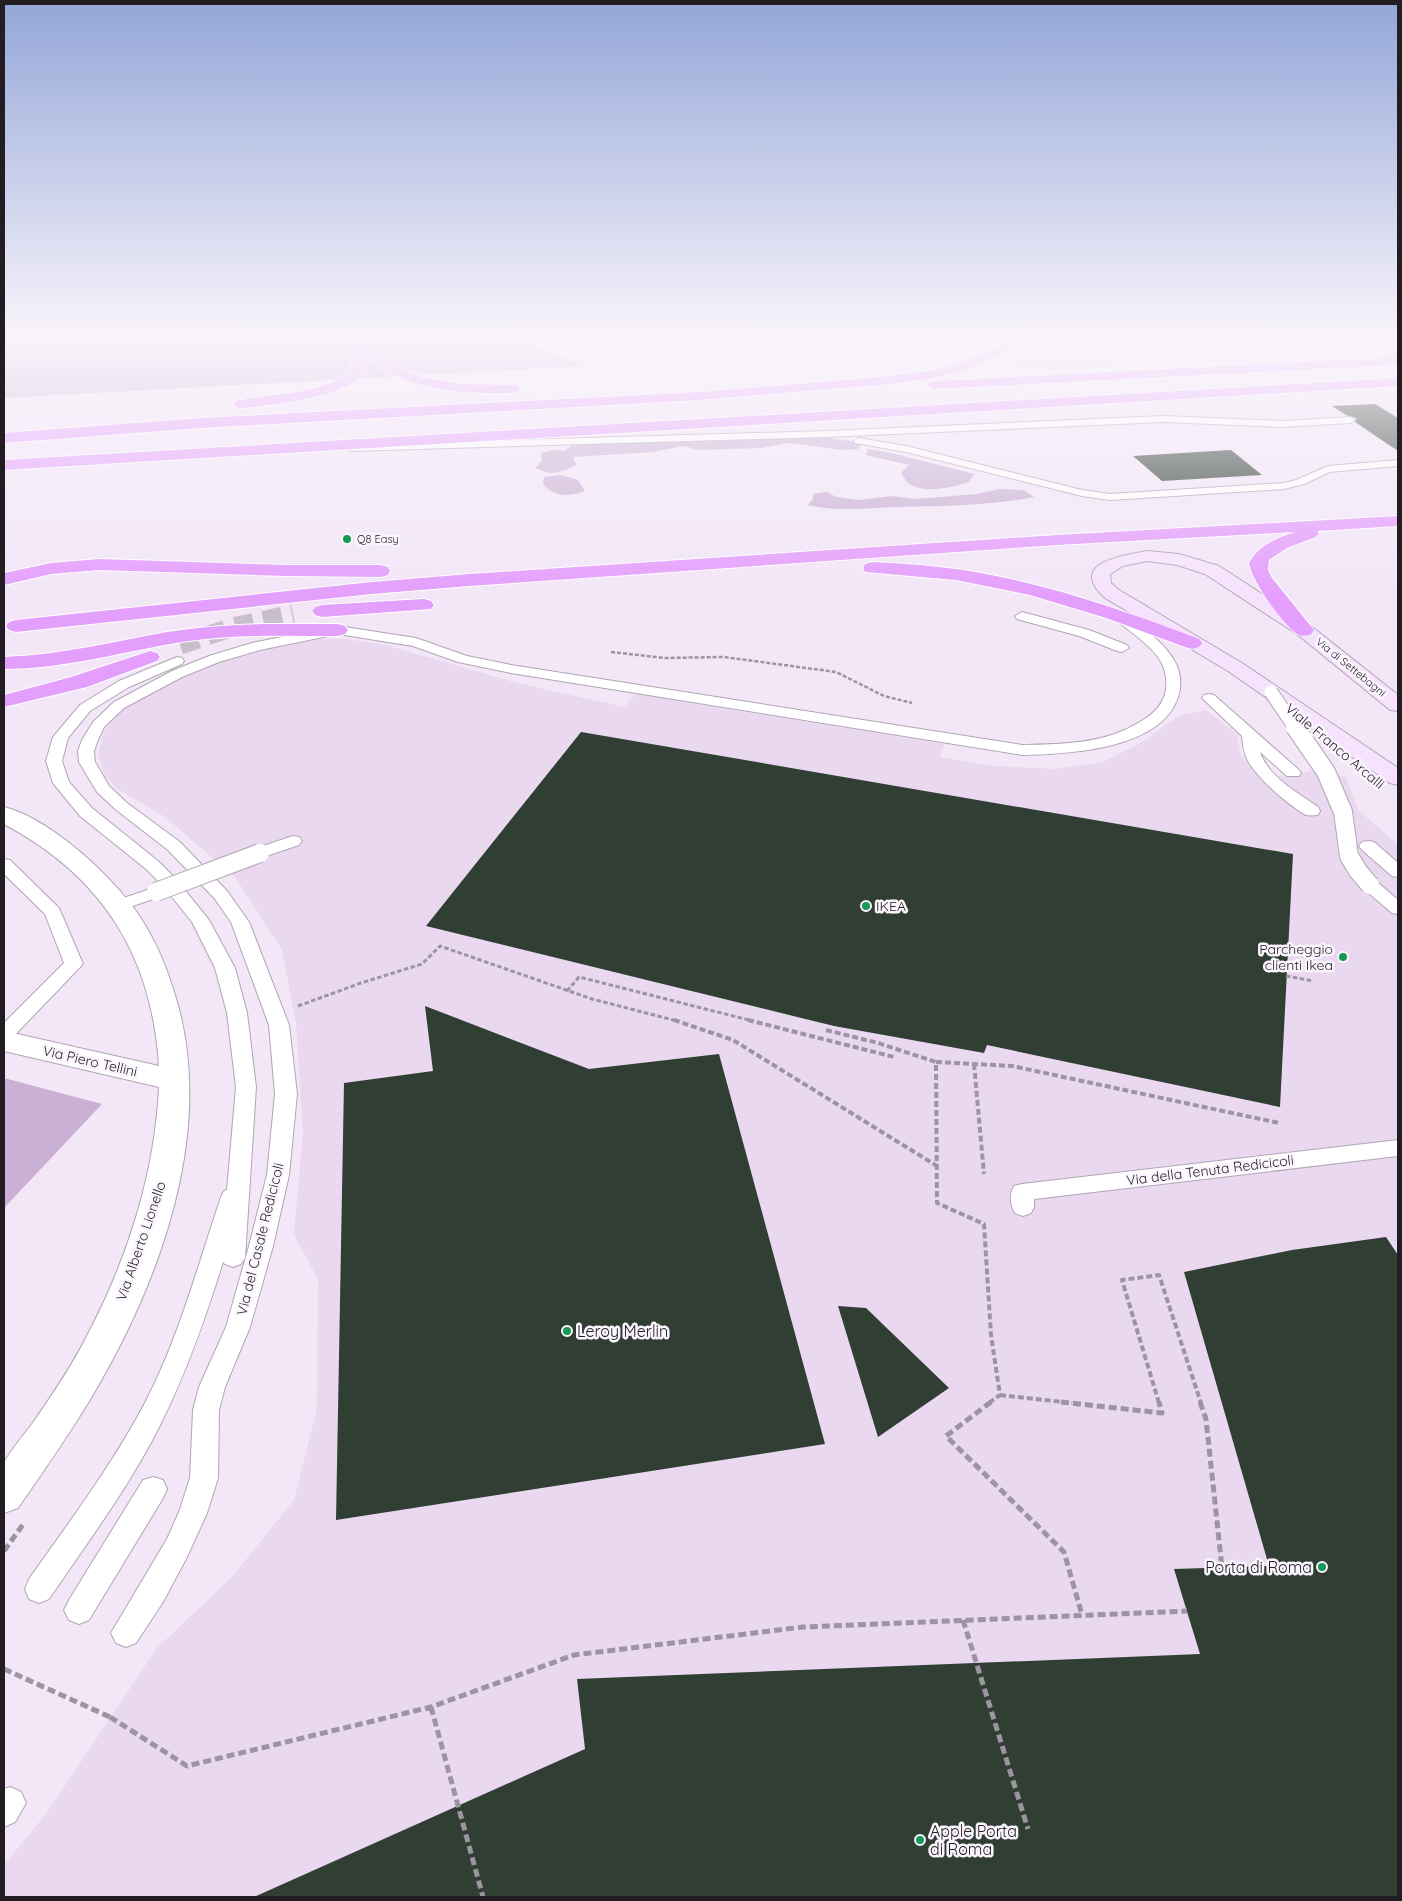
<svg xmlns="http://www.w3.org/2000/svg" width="1402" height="1901" viewBox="0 0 1402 1901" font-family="Quicksand,sans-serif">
	<rect width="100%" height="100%" fill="#f2e6f7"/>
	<path fill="#e9d8ef" d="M 1086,333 L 1398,333 L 1398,355 L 1018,371 L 1003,362 L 1032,348 Z
		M 321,639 L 346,639 L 385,645 L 517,683 L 624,707 L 636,694 L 944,744 L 940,757 L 994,766 L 1055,769 L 1102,762 L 1141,743 L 1180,715 L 1206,710 L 1237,734 L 1241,756 L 1260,779 L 1311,771 L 1346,777 L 1359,811 L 1398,844 L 1398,1897 L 4,1897 L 4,1865 L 46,1814 L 157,1648 L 232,1577 L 294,1500 L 317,1409 L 318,1279 L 294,1235 L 303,1133 L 296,1023 L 282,950 L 235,877 L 165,817 L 116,788 L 104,774 L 98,754 L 104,731 L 121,710 L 155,687 L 252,650 Z"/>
	<path fill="#cab0d4" d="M 4,333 L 498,333 L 585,366 L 4,398 Z
		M 820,437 L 852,441 L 861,445 L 858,449 L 843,450 L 789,443 L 761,448 L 698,450 L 684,446 L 653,452 L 573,457 L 576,465 C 560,473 552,476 535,468 L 542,461 L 541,453 L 553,450 L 565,451 L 571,446 L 597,444 Z
		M 868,449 L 891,453 L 974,474 L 969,482 C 952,487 925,495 908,483 C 906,481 903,476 901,473 L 909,465 L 866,455 Z
		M 562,475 L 578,480 L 585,491 C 570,497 553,497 543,484 L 544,477 Z
		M 999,489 L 1024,490 L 1034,497 C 989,506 942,506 896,507 C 866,508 837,512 808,505 L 813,499 L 813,494 L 827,492 L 836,497 L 859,500 L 891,496 L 916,499 L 977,494 Z
		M 4,1078 L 102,1104 L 4,1208 Z"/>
	<path fill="#303e34" d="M 1375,404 L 1398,418 L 1398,451 L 1355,422 L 1356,418 L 1346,415 L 1332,406 Z
		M 1231,450 L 1262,475 L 1162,481 L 1133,456 Z
		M 581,732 L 1293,854 L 1280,1107 L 987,1045 L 984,1053 L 834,1026 L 426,926 Z
		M 425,1006 L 589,1069 L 719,1054 L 825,1444 L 336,1520 L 344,1083 L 433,1071 Z
		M 1386,1237 L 1398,1255 L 1398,1897 L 254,1897 L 585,1749 L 577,1679 L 1200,1654 L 1174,1569 L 1269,1566 L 1184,1272 L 1292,1250 Z
		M 838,1306 L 866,1308 L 949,1388 L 878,1437 Z"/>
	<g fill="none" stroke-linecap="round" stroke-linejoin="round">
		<path stroke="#c8becc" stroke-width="19" stroke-dasharray="19 10" stroke-linecap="butt" d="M 180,645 L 233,627 L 293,614"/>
		<g stroke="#b1a5b5" stroke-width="2">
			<path id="lane" d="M 1306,333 L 1398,334 L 1398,340 L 1310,336 Z
				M 1164,416 L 1282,421 L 1350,417 L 1355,420 L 1350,423 L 1282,427 L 1164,422 L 826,437 L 351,451 L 346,448 L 351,445 L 826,431 Z
				M 859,438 L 906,446 L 1082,490 L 1110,494 L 1284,483 L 1296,480 L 1328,466 L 1398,460 L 1398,466 L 1330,472 L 1304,484 L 1284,489 L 1110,500 L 1082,496 L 906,452 L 855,443 L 854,441 Z
				M 1022,612 L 1089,630 L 1127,645 L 1129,648 L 1122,652 L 1117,651 L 1079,636 L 1017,619 L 1015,616 Z
				M 1120,612 L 1125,613 C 1142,628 1163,641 1174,660 C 1181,672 1182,685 1178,697 C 1161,750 1067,754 1022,755 L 511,673 L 458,662 L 413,646 L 338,634 L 260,650 L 219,662 L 182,677 L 124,708 L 104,727 L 98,740 L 94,751 L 95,762 L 109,786 L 127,803 L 180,842 L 227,891 L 249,922 L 289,1025 L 297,1094 L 289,1175 L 273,1246 L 250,1327 L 225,1387 L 219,1410 L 218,1478 L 207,1513 L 187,1557 L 163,1602 L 136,1643 L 126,1647 L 116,1643 L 111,1633 L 167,1539 L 179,1512 L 190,1478 L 193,1410 L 199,1387 L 226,1327 L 249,1246 L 267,1175 L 275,1094 L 269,1025 L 231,922 L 215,899 L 168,850 L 115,809 L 97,792 L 79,762 L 78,751 L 82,740 L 93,722 L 114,702 L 172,671 L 209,656 L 252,643 L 338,626 L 416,638 L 467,656 L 511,665 L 1022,745 C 1064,744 1104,744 1140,722 C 1152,715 1161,707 1165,694 C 1168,683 1166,670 1160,660 C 1150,644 1130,632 1115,619 L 1113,616 Z
				M 177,657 L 182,658 L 184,661 L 182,664 L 129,687 L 90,711 L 68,738 L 62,761 L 69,782 L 92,808 L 158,861 L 176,879 L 209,920 L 235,968 L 247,1013 L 256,1087 L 245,1258 L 241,1264 L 233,1267 L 225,1264 L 223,1262 C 204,1323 183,1382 153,1439 C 123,1495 85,1546 49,1599 L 39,1603 L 29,1599 L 25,1589 L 29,1579 C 70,1521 113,1464 146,1401 C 179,1337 198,1265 221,1197 L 224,1191 L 227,1190 L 236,1087 L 227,1013 L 215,968 L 192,922 L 164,887 L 146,869 L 80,816 L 53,783 L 46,761 L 53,737 L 80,705 L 119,681 Z
				M 1209,694 L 1214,695 L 1299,770 L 1301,773 L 1299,776 L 1287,776 L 1260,752 C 1269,778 1297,792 1318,807 L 1320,811 L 1318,815 C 1314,815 1310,816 1306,815 C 1289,806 1255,776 1247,759 C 1243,751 1243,744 1242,736 L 1202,698 L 1204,695 Z
				M 293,836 L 299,837 L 302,841 L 299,845 L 260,858 L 254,857 L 251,853 L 254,849 Z
				M 1368,841 L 1374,842 L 1398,863 L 1398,877 L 1392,876 L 1362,850 L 1359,846 L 1362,842 Z
				M 4,859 L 10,860 L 59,908 L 83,964 L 11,1039 L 4,1041 L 4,1023 L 64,963 L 45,914 L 4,874 Z
				M 1370,880 L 1376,881 L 1398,900 L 1398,914 L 1392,913 L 1364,889 L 1361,885 L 1364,881 Z
				M 156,887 L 162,888 L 165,892 L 162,896 L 118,911 L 112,910 L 109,906 L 112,902 Z
				M 1398,1140 L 1398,1156 L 1034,1199 L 1034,1207 L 1031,1213 L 1023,1216 L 1015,1213 C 1010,1204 1009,1195 1014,1186 L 1022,1184 Z
				M 153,1477 L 163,1480 L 167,1489 L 163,1498 L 89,1620 L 79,1624 L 69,1620 L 64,1610 L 69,1600 L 143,1480 Z
				M 10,1787 L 21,1792 L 26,1803 L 15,1822 L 4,1827 L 4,1789 Z"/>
		</g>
		<g stroke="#b1a5b5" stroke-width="2">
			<path id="street" d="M 4,807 C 44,817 93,860 119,890 C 147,921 163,955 175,995 C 217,1129 160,1282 91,1398 C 68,1436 43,1472 18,1508 L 4,1513 C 3,1502 1,1474 4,1464 C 6,1456 26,1432 32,1424 C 53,1394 74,1363 90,1330 C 129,1255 155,1171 159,1087 L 4,1051 L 4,1031 L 159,1066 C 152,955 102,876 4,824 Z"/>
		</g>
		<g stroke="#b1a5b5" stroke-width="2">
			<path id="secondary" d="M 1147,551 L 1179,554 L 1219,566 L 1311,626 L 1398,695 L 1398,711 L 1390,710 L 1297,634 L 1205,574 L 1177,565 L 1147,561 L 1123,566 L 1110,574 L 1111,583 L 1119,590 L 1242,663 L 1398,768 L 1398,785 L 1390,783 L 1228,671 L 1105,598 C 1067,563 1121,556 1147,551 Z"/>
		</g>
		<g stroke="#fff" stroke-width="2">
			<path id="highway" d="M 333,333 L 351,333 L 391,363 L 421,377 L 464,384 L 513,385 L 518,386 L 520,389 L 518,392 L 513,393 C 457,394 403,391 360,352 L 366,367 C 363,371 361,376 357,380 C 331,399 273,405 241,408 L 236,407 L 234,404 L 236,401 C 265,394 335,394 352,367 L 349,355 Z
				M 1030,333 L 1047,333 L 1045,336 L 960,372 L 929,379 L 880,385 L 699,400 L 201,428 L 4,443 L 4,433 L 201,418 L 699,392 L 880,377 L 929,371 L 951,366 Z
				M 1398,357 L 1398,365 L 935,389 L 930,388 L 928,385 L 930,382 L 935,381 Z
				M 1398,378 L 1398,386 L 4,470 L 4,460 Z
				M 1398,516 L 1398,526 L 1317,531 L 1319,533 L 1316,537 L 1287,548 L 1269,560 L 1268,570 L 1272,578 L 1314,630 L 1311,634 C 1306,636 1301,637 1296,633 C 1282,623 1251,580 1249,563 C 1258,545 1277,538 1295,532 L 1057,545 L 469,586 L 372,594 L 16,632 L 9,630 L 6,626 L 9,622 L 16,620 L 372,582 L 469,574 L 1057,535 Z
				M 99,559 L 288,565 L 381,565 L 388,567 L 390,571 L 388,575 L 381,577 L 288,576 L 99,570 L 51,574 L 4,585 L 4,573 L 51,563 Z
				M 872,562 C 914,564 955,567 996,576 C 1066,590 1133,614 1199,639 L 1202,643 L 1199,647 L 1192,649 L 1185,647 L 1106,618 L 1030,595 L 956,580 L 865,572 L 863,568 L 865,564 Z
				M 424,599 L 431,601 L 434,605 L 431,609 L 322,617 L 315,615 L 312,611 L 315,607 L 322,605 Z
				M 263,624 L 338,624 L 345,626 L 348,630 L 345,634 L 338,636 C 288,636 238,634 189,641 C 127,650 67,669 4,669 L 4,657 C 60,655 113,642 167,632 C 199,627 231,625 263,624 Z
				M 150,651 L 157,653 L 160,657 L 157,661 L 87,687 L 4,707 L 4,695 L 71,677 Z"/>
		</g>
		<path stroke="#9c94a0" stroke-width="2.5" stroke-dasharray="4 2" stroke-linecap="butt" d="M 611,652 L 665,658 L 724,657 L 836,672 L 884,696 L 912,703"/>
		<path stroke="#9c94a0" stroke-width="3" stroke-dasharray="4.5 2.5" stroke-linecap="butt" d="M 1286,976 L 1313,981
			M 567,991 L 579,977 L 753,1021
			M 298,1006 L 361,983 L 422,964 L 440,946 L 592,999 L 677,1021"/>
		<path stroke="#9c94a0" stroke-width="4" stroke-dasharray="6 3" stroke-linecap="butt" d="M 674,1020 L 733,1040 L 937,1166
			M 748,1020 L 894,1057
			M 826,1030 L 878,1043 L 936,1062
			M 974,1064 L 984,1174
			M 1000,1395 L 1072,1403
			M 989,1403 L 1000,1395 L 991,1335 L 984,1224 L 937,1203 L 936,1062 L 1012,1066 L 1279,1123
			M 1159,1403 L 1122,1280 L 1159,1275 L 1201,1403"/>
		<path stroke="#9c94a0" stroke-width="5" stroke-dasharray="8 4" stroke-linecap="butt" d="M 991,1402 L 946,1436 L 1064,1552 L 1082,1615
			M 1061,1402 L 1162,1413 L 1159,1402
			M 1200,1402 L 1206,1419 L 1222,1568
			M 4,1551 L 24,1523
			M 963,1620 L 1028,1829
			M 431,1707 L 483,1897
			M 110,1717 L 187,1766 L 431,1707 L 574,1655 L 803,1627 L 1187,1611"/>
		<use href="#lane" fill="#fff" fill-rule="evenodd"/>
		<use href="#street" fill="#fff" fill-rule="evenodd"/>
		<use href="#secondary" fill="#f7e2fe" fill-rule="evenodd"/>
		<use href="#highway" fill="#e49efc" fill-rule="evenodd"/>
		<g stroke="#b1a5b5" stroke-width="15" stroke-linecap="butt">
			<path id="lane-bridge-far1" d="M 1271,692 L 1296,729"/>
		</g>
		<g stroke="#b1a5b5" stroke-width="20" stroke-linecap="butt">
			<path id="lane-bridge" d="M 1295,727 L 1326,772 L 1343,812 L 1349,856 L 1358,871 L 1370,885
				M 156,892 L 260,853"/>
		</g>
		<path stroke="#9c94a0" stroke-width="5" stroke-dasharray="8 4" stroke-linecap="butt" d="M 4,1669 L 110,1717"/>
		<use href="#lane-bridge-far1" stroke="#fff" stroke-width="13"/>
		<use href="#lane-bridge" stroke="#fff" stroke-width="18"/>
	</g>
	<linearGradient id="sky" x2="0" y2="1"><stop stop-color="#93a6d8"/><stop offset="0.56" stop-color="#f9f4fb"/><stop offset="1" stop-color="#f9f4fb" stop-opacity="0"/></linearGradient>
	<rect width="1402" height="599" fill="url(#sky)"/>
	<g fill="#199755" stroke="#fbf6fd" stroke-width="2">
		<circle cx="347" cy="539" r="5"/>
		<circle cx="866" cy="906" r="5"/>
		<circle cx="1343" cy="957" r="5"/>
		<circle cx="567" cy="1331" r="5"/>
		<circle cx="1322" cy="1567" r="5"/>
		<circle cx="920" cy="1840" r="5"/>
	</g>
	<g text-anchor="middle" stroke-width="5" stroke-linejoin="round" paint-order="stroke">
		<g font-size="11" fill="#211d22" stroke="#fbf6fd" text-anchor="start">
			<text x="357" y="543">Q8 Easy</text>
		</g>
		<g font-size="11" fill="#211d22" stroke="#fbf6fd">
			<text transform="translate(1351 667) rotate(39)" y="4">Via di Settebagni</text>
		</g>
		<g font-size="14" fill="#211d22" stroke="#fbf6fd">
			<text transform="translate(1335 746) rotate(40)" y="5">Viale Franco Arcalli</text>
			<text transform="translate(90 1061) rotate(13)" y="5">Via Piero Tellini</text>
			<text transform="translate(1210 1170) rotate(-7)" y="5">Via della Tenuta Redicicoli</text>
			<text transform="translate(260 1239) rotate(-76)" y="5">Via del Casale Redicicoli</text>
			<text transform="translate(141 1241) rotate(-71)" y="5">Via Alberto Lionello</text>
		</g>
		<g font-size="14" fill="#211d22" stroke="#fbf6fd" text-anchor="start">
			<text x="876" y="911">IKEA</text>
			<text x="1333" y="954" text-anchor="end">Parcheggio<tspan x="1333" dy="16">clienti Ikea</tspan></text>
		</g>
		<g font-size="16" fill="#211d22" stroke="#fbf6fd" text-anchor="start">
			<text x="577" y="1337">Leroy Merlin</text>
			<text x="1312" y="1573" text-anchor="end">Porta di Roma</text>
			<text x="930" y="1837">Apple Porta<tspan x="930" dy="18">di Roma</tspan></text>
		</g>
	</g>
	<rect width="1402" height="1901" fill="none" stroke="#211d22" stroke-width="10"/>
</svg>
